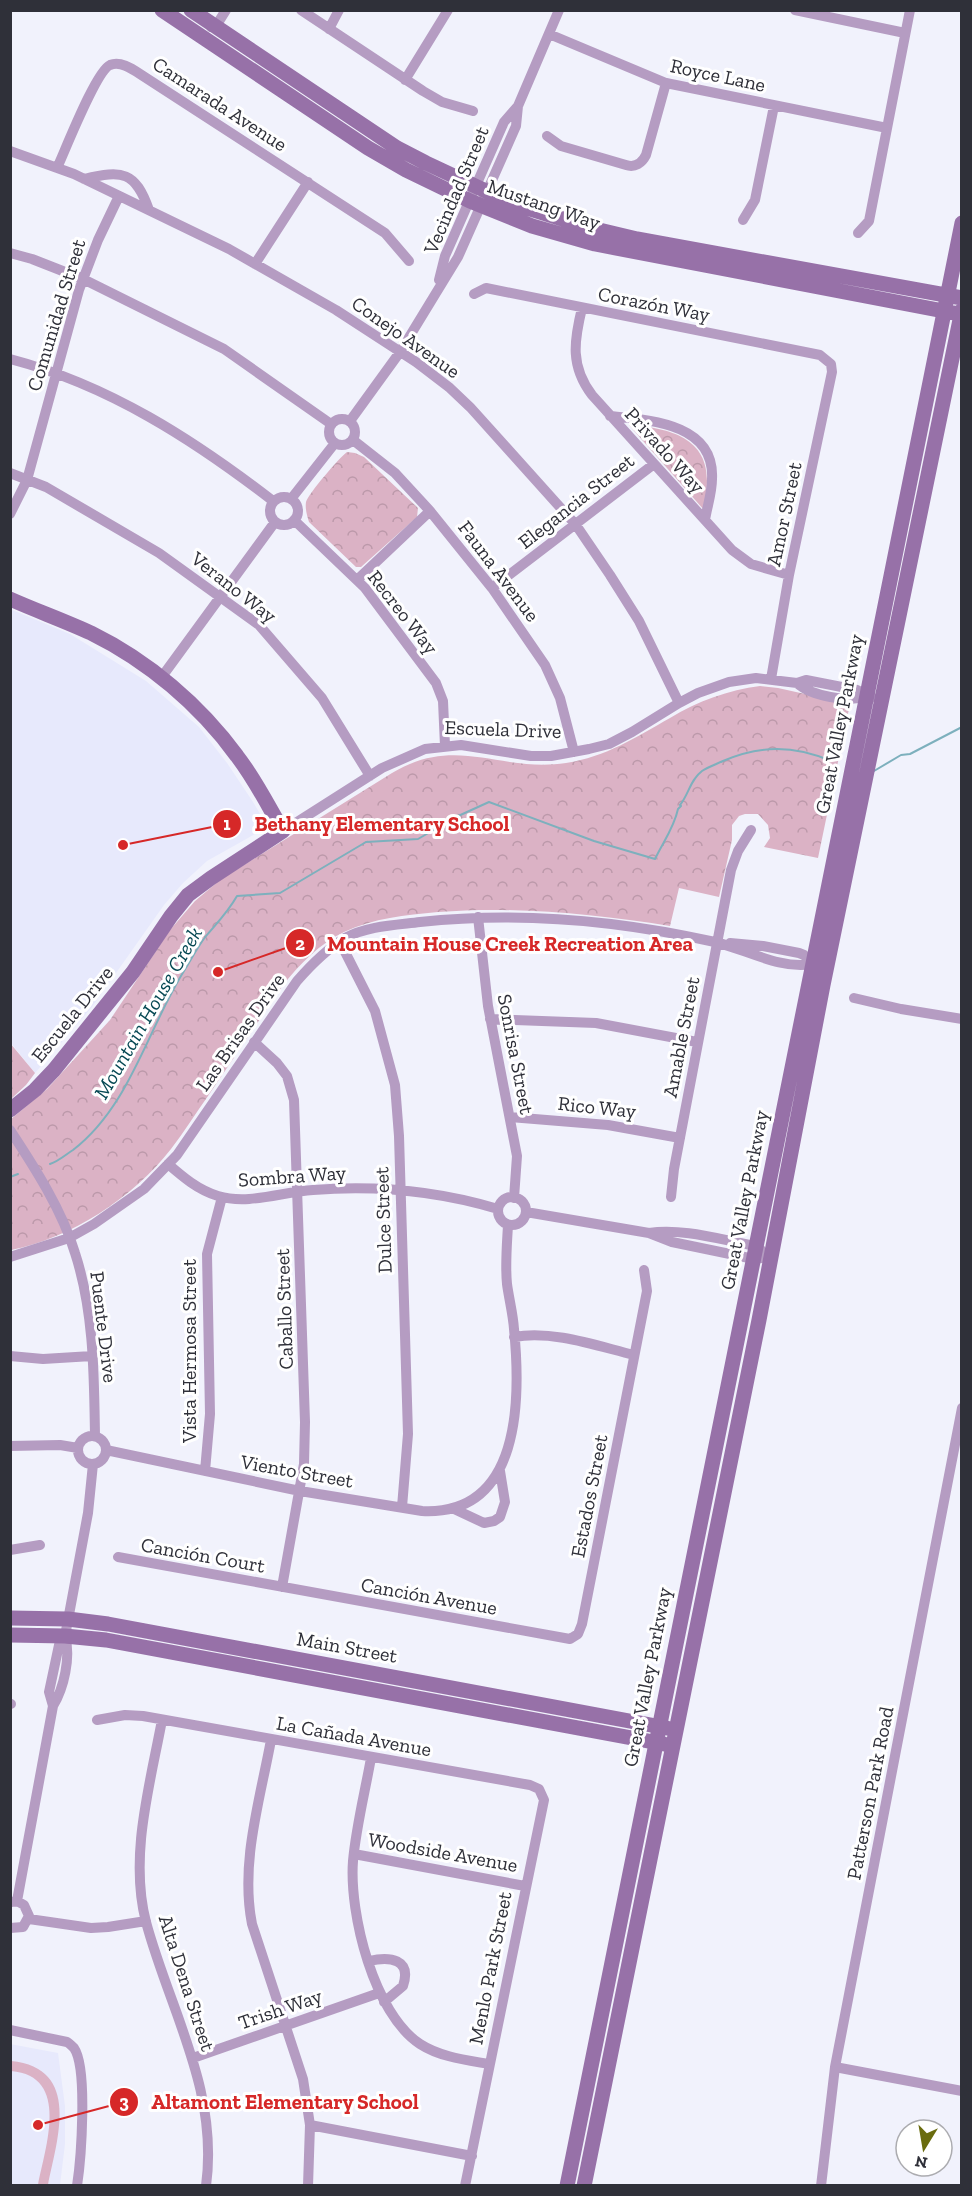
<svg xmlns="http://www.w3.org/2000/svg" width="972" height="2196" viewBox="0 0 972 2196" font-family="'Zilla Slab',serif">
	<defs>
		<pattern id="park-crowns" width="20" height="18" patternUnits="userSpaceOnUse" patternTransform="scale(1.5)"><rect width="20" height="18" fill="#dbb2c5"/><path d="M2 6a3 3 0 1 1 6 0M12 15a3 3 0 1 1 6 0" fill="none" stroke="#bc99aa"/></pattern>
	</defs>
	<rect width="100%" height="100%" fill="#f1f2fc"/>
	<path fill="#e7e9fc" d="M 10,609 L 70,634 L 146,681 L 199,727 L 227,763 L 253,802 L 265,822 L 262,830 L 207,861 L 183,883 L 164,905 L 92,1007 L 35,1073 L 11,1043 Z
		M 10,2044 L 58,2053 L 65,2106 L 65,2144 L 60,2185 L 11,2185 Z"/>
	<path fill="#dbb2c5" d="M 11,2061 C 82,2068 57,2140 48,2185 L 38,2185 C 45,2148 71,2076 11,2071 Z"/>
	<path fill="url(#park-crowns)" d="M 629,425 C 665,428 708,435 707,482 C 707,491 705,501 704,510 Z
		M 347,452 L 355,453 L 364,457 L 418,508 L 417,517 L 361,567 L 356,567 L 309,522 C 307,515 305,509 306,502 C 309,493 339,458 347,452 Z
		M 760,686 L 778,688 L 850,704 L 818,858 L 764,847 L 770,838 L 768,825 L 758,814 L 745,814 L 739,816 L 732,825 L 732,840 L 719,897 L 679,888 L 670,926 C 593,914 516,906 438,912 C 405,915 374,918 344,932 C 319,944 300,964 283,985 C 258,1022 233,1059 208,1096 C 196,1113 184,1132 171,1149 C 133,1198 71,1238 11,1250 L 11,1119 L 47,1089 L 110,1020 L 170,930 L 195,901 L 220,880 L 392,773 C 457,734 500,773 566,763 C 606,757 636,737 670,718 C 697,701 729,690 760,686 Z
		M 10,1043 L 35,1073 L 26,1085 L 11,1099 Z"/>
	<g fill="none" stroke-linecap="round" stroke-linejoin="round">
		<path stroke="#7db0bd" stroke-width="2" d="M 874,771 L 901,755 L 910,754 L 962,727
			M 50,1164 C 59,1161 65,1155 73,1150 C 130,1106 147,1030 184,971 C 191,960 198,946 206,936 C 217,923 228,912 237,896 L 280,893 L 366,842 L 418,839 L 456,817 L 489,802 L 594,841 L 655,859 C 663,842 674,828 678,809 L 681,806 L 680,805 C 689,794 690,780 702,771 C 708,767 717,764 723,761 C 760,745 794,745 831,761
			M 10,1177 L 18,1174"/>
		<path stroke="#b59cc2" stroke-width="10" d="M 301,10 L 423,91 L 442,102 L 473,111
			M 795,10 L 905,33
			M 211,27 L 216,26 L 226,10
			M 329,29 L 339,10
			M 549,34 L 666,83 L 887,128
			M 405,80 L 448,10
			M 547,136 L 561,146 L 626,165 C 635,168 642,163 646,155 L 666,83
			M 10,151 L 74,174 L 229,249 L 336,310 L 416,362 L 450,388 L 470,407 L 576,525 L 610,575 L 639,621 L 679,703
			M 57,168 C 65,151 96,71 110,65 C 120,61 131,68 140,74 L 385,233 L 409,261
			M 84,179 C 123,170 135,171 149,210
			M 743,220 L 755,200 L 774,106
			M 858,233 L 869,221 L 910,10
			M 10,253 L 32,259 L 83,279 L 224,349 L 331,424
			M 255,264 L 308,182
			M 439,280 L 445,256 L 504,122 L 518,106 L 559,10
			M 474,294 L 486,288 L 820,355 L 831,364 L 832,372 L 789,575 L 771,679
			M 582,308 C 574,341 570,366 592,395 L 732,550 L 751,564 L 789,575
			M 10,359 C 109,385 194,440 273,501
			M 610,416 C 649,420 715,423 712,479 C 712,493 707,507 705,520
			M329 432a13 13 0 1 1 26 0a13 13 0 1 1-26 0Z
			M 350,421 L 400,352 L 458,257 L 516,126 L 518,106
			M 353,440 L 395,473 L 430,511 L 492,588 L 545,665 L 560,698 L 574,752
			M 10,473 L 46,487 L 159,553 L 259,625 L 322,698 L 370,776
			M270 511a14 14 0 1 1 28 0a14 14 0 1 1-28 0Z
			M 291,499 L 335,443
			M 10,514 L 27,480 L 79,290 L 98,240 L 119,196
			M 294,520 L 365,588 L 436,683 L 443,701 L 445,746
			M 357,580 L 430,511
			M 492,588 L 654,464
			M 161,678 L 275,522
			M 797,683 C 811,696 849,703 866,696
			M 283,831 L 382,768 L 425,749 L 461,745 L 531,756 L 551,756 L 589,749 L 609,744 L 632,732 L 679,703 L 698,693 L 729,682 L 756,678 L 797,683 L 806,680 L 857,690 L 872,697
			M 478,917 L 488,1006 L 517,1156 L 514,1198
			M 340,942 L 375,1011 L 395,1085 L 399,1136 L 408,1434 L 402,1507
			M 730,943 L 763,946 L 799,953 L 804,955 L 812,964
			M 854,998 L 901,1009 L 962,1019
			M 490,1019 L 596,1023 L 697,1042
			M 254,1042 L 277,1063 L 287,1076 L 294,1100 L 305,1422 L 304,1464 L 282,1587
			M 510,1117 L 608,1125 L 680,1138
			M 10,1130 C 35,1168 62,1210 75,1253 C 94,1311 94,1375 95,1436
			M 168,1164 C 183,1177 198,1190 218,1196 C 249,1205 281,1192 313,1190 C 375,1185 438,1191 498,1209
			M 671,1197 L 674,1169 L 731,870 L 738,851 L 751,830
			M498 1211a14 14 0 1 1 28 0a14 14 0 1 1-28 0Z
			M 526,1212 L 649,1233 L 672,1242 L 754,1259 L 771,1257
			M 649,1233 C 684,1228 721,1240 756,1246 L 761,1250
			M 10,1257 L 69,1238 L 94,1224 L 144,1189 L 177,1155 L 297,981 C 311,965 327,949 345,938 C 367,926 396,925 420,922 C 520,911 617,920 715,942 C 745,949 781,970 812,964
			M 514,1337 C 553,1330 597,1346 634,1355
			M 10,1356 L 43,1359 L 92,1356
			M78 1450a14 14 0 1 1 28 0a14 14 0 1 1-28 0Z
			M 10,1446 L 60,1445 L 78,1448
			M 106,1450 L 300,1491 L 422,1511 C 521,1516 521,1400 514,1329 C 513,1314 509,1299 507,1284 C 505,1265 507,1244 508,1225
			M 205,1471 L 210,1414 L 207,1254 L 222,1197
			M 452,1508 L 484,1523 L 494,1521 L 500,1517 L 505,1502 L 500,1471
			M 10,1550 L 40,1545
			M 118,1557 L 570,1639 L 578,1634 L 582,1624 L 647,1291 L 644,1270
			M 10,1704 L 11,1704
			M 53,1706 L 49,1692 L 59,1645 L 65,1636
			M 97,1720 L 125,1715 L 143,1716 L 530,1785 L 539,1789 L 544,1800 L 465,2186
			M 162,1720 C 150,1785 129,1856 146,1922 C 170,2011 219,2090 206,2186
			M 271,1740 C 260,1800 240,1863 252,1924 L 303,2079 L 310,2125 L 308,2186
			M 371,1758 C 365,1792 356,1827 353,1861 C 349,1914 374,2014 420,2044 C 440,2057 466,2060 489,2064
			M 354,1854 L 525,1886
			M 17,1901 L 53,1706 C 64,1688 71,1657 65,1636 L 88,1513 L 93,1464
			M 29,1919 L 91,1928 L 108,1927 L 146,1921
			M 10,1928 L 23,1927 L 29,1916 L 24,1905 L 17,1901 L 11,1902
			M 369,1961 C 390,1956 412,1959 403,1986 L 384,2002
			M 10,2030 L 67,2042 C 69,2043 73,2047 74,2048 C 88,2068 81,2160 77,2186
			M 193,2058 L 379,1993
			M 835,2067 L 962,2091
			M 310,2125 L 472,2156
			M 821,2186 L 835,2067 L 962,1408"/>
		<path stroke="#9771a8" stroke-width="15" d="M 162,10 L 368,148 L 406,170 L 470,201 L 532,226 L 595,244 L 954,313
			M 191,10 L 397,148 L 426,163 L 488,192 L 524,207 L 595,229 L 637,239 L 962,298
			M 10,599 C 37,611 65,621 91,633 C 148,661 200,705 237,756 C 255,779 268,806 283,831 L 211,878 L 188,895 L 171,916 L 133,972 L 54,1070 L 35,1090 L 10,1110
			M 10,1618 L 68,1619 L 108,1624 L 667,1728
			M 10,1635 L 65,1636 L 106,1640 L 664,1744
			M 567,2186 L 962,223
			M 584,2186 L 759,1320 L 823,985 L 962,310"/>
	</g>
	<g text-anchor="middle" stroke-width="6" stroke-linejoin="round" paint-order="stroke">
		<g font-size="20" fill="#2f3039" stroke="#fff">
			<text transform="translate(718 75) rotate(12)" y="7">Royce Lane</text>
			<text transform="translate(220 104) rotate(33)" y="7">Camarada Avenue</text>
			<text transform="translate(456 190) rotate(-67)" y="7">Vecindad Street</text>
			<text transform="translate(544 204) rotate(19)" y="7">Mustang Way</text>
			<text transform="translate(654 304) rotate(11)" y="7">Corazón Way</text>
			<text transform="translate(56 315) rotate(-73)" y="7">Comunidad Street</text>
			<text transform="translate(406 337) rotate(35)" y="7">Conejo Avenue</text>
			<text transform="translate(665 450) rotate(48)" y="7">Privado Way</text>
			<text transform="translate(576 501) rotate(-38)" y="7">Elegancia Street</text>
			<text transform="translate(784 514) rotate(-78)" y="7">Amor Street</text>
			<text transform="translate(499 571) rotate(53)" y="7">Fauna Avenue</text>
			<text transform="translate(234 587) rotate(38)" y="7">Verano Way</text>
			<text transform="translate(403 612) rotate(52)" y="7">Recreo Way</text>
			<text transform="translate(839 724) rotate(-79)" y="7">Great Valley Parkway</text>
			<text transform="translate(503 729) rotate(2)" y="7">Escuela Drive</text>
			<text transform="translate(72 1014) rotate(-51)" y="7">Escuela Drive</text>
			<text transform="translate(240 1032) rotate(-55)" y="7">Las Brisas Drive</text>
			<text transform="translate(681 1037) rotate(-79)" y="7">Amable Street</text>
			<text transform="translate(516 1054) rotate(79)" y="7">Sonrisa Street</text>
			<text transform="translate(597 1107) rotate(6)" y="7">Rico Way</text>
			<text transform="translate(292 1176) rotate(-4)" y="7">Sombra Way</text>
			<text transform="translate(744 1200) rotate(-79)" y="7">Great Valley Parkway</text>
			<text transform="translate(383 1220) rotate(-92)" y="7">Dulce Street</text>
			<text transform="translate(284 1309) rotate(-92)" y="7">Caballo Street</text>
			<text transform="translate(104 1327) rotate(83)" y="7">Puente Drive</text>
			<text transform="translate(189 1351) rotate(-90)" y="7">Vista Hermosa Street</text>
			<text transform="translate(297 1471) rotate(10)" y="7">Viento Street</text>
			<text transform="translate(589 1496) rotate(-79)" y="7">Estados Street</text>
			<text transform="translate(203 1555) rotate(10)" y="7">Canción Court</text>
			<text transform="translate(429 1596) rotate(10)" y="7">Canción Avenue</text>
			<text transform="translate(347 1647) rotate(10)" y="7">Main Street</text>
			<text transform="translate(647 1677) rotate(-79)" y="7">Great Valley Parkway</text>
			<text transform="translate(354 1736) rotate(10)" y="7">La Cañada Avenue</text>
			<text transform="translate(870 1793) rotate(-79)" y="7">Patterson Park Road</text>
			<text transform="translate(443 1852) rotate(10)" y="7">Woodside Avenue</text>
			<text transform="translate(490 1968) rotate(-79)" y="7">Menlo Park Street</text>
			<text transform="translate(187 1983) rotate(72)" y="7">Alta Dena Street</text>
			<text transform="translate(280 2009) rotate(-19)" y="7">Trish Way</text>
		</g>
		<g font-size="21" font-style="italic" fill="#074954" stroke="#fff">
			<text transform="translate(148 1013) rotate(-60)" y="7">Mountain House Creek</text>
		</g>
	</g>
	<path fill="none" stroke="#d62828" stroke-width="2" d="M123 845L227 824M218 972L300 943M38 2125L124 2102"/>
	<g fill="#d62828" stroke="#fff" stroke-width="2">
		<circle cx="123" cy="845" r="6"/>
		<circle cx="218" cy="972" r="6"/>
		<circle cx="38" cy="2125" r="6"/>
		<circle cx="227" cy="824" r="15"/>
		<circle cx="300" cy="943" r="15"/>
		<circle cx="124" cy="2102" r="15"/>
	</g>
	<g font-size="18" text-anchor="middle" font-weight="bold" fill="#fff">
		<text x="227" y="830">1</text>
		<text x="300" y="950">2</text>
		<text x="124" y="2108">3</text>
	</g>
	<g font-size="21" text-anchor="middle" font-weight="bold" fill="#d62828" stroke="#fff" stroke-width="6" stroke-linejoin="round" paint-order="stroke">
		<text x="382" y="831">Bethany Elementary School</text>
		<text x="510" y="951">Mountain House Creek Recreation Area</text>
		<text x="285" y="2109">Altamont Elementary School</text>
	</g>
	<rect width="972" height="2196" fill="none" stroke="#2f3039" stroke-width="24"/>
	<g transform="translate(924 2148) rotate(191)"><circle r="28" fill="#ffffff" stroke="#acacb0" stroke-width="1.5"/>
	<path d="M0-4.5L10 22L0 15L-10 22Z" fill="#6a6c0e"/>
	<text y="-9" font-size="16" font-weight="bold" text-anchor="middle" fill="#2f3039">N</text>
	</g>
</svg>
